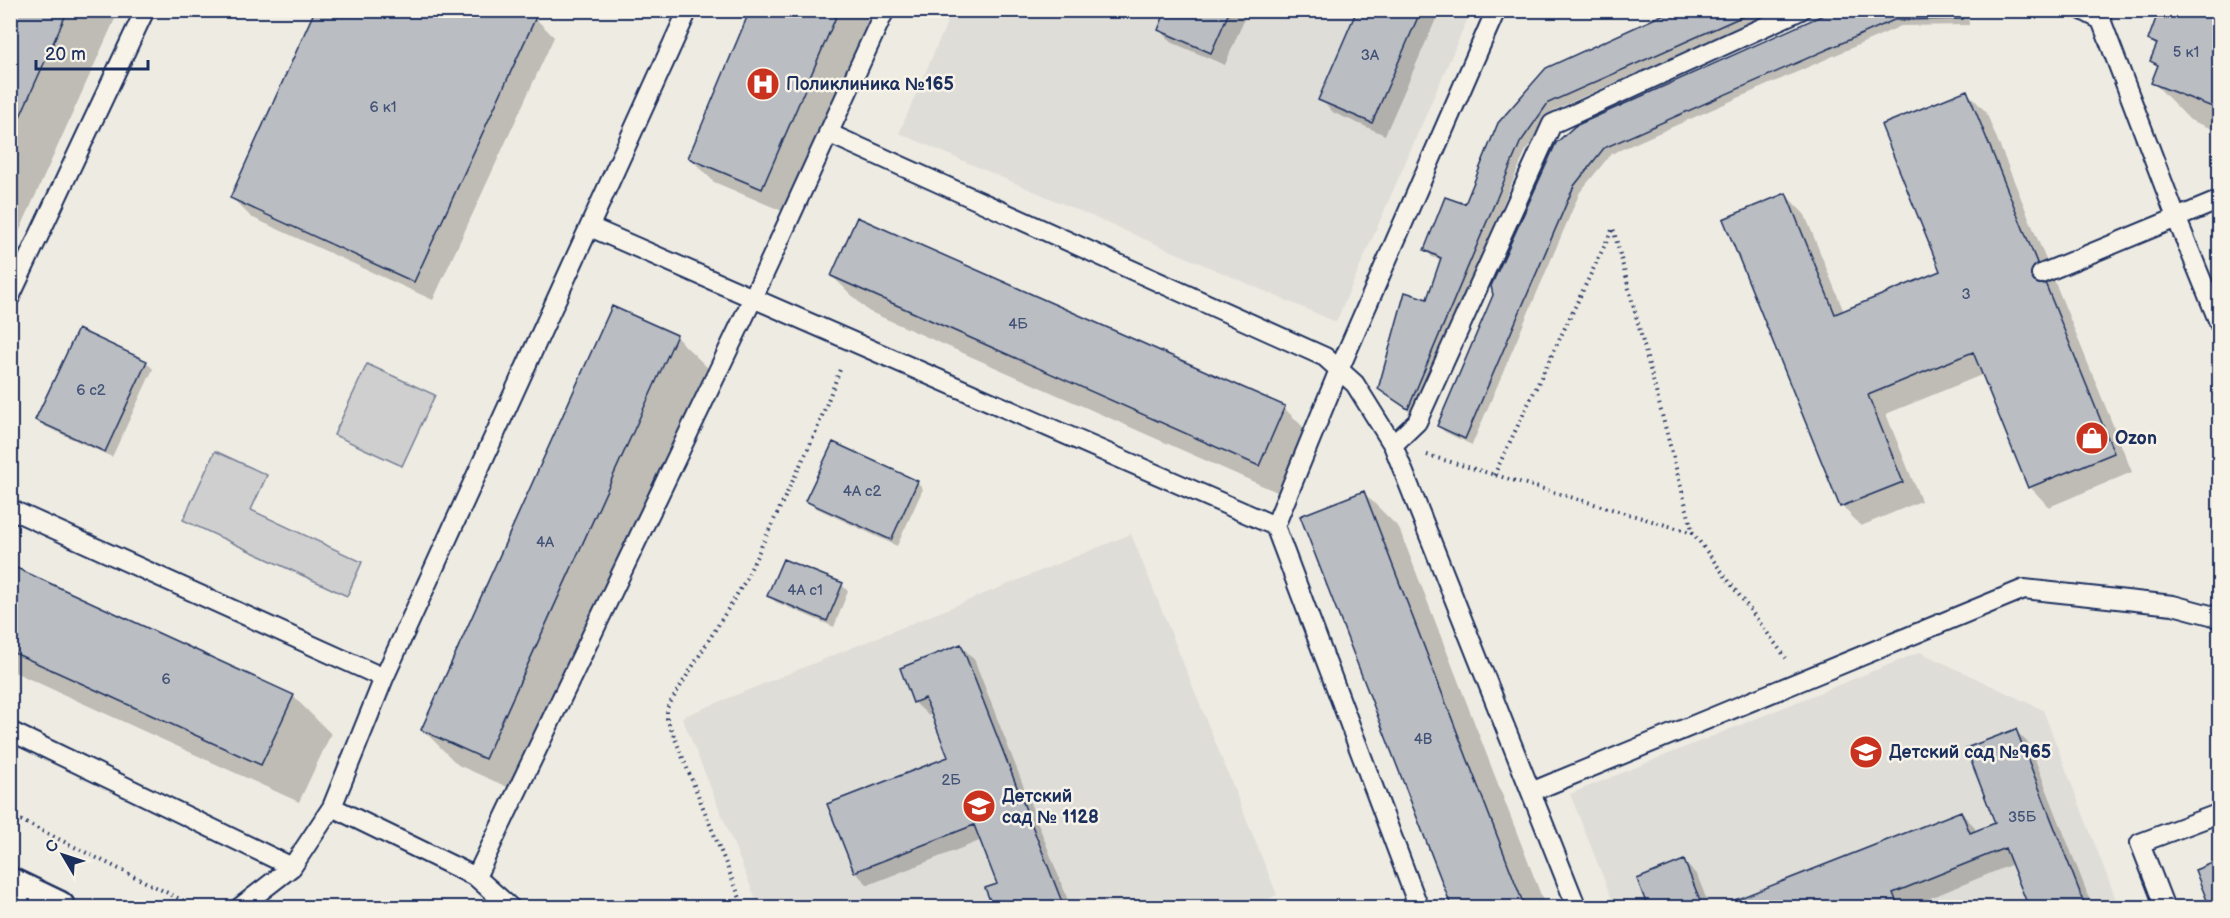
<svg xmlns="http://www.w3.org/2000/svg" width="2230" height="918" viewBox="0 0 2230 918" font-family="'Balsamiq Sans',sans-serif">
	<rect width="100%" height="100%" fill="#eeebe2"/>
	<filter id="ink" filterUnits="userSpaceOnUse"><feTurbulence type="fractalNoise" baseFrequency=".0167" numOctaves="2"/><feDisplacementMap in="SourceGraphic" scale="12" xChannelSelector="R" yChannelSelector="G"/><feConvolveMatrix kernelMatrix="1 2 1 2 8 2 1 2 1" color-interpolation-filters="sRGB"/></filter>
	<g filter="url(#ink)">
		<path fill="#deddd8" d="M 952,11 L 1471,11 L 1336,322 L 899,133 Z
			M 1131,534 L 1277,895 L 1247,908 L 759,907 L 682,717 Z
			M 1920,652 L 2043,710 L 2119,907 L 1615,907 L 1570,794 Z"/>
		<path fill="#cfcfcf" stroke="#757f96" stroke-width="1.5" d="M 367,364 L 435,395 L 402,466 L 334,435 Z
			M 215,451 L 267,475 L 251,510 L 362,562 L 347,596 L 183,520 Z"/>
		<path fill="#0003" d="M 10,10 L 119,10 L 10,252 Z
			M 752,10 L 873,10 L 787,213 L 714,182 L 690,158 Z
			M 1168,10 L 1248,10 L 1225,65 L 1173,43 L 1160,30 Z
			M 1351,10 L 1440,10 L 1385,135 L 1334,113 L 1320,99 L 1358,13 Z
			M 1676,10 L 1777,10 L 1554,110 L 1526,150 L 1414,414 L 1387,396 L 1380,389 L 1428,300 L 1442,261 L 1432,257 L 1426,250 L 1466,206 L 1500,124 Z
			M 1838,10 L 1968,10 L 1969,25 L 1901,26 L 1611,154 L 1580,192 L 1472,445 L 1445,432 L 1438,426 L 1557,144 Z
			M 2220,10 L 2220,132 L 2190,120 L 2153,82 L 2159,68 L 2152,61 L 2157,47 L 2150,40 Z
			M 535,18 L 554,37 L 433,300 L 251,217 L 231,197 Z
			M 1967,92 L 1986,112 L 2132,472 L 2049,507 L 2030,487 L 1984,374 L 1886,414 L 1921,501 L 1861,526 L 1842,506 L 1725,220 L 1786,195 L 1805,215 L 1844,312 L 1942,272 Z
			M 832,276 L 1284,408 L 1319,443 L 1295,500 L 868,311 Z
			M 676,337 L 712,372 L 521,793 L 458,765 L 422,729 Z
			M 146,362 L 153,369 L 112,457 L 44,426 L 37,419 Z
			M 917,482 L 923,489 L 897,546 L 814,507 L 807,501 Z
			M 1364,493 L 1399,528 L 1546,908 L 1453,908 Z
			M 10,567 L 293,696 L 331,734 L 299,802 L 10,670 Z
			M 842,585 L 848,591 L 834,627 L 776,602 L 769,596 Z
			M 961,646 L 974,659 L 1071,908 L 994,908 L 999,885 L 982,840 L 868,885 L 855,872 L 950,758 L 932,713 L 928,715 L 914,702 Z
			M 2015,730 L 2029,744 L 2093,908 L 2030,908 L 2013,864 L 1906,908 L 1733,908 L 1961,813 L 1974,826 L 1976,832 L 1997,824 Z
			M 1684,862 L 1697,875 L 1710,908 L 1650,908 Z"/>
		<path fill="#babdc2" stroke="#1b2f5e" stroke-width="1.5" d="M 10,10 L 68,10 L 10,139 Z
			M 315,10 L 522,10 L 536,17 L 414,282 L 230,198 Z
			M 750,10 L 839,10 L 762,189 L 688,158 Z
			M 1166,10 L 1230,10 L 1211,53 L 1158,30 Z
			M 1357,10 L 1421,10 L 1372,123 L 1318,100 Z
			M 1673,10 L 1757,10 L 1548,103 L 1520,143 L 1408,409 L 1378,389 L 1405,292 L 1427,299 L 1441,258 L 1424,250 L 1445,197 L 1465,204 L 1498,123 L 1546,68 Z
			M 1834,10 L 1963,10 L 1963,19 L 1894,20 L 1604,148 L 1574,186 L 1465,439 L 1437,426 L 1493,295 L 1491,286 L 1556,143 L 1575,126 Z
			M 2159,10 L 2220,10 L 2220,97 L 2215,108 L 2151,83 L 2158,65 L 2150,61 L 2157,44 L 2148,40 Z
			M 1967,90 L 2114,453 L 2028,488 L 1973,352 L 1868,395 L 1903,482 L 1840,507 L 1723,219 L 1786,193 L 1835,314 L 1940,271 L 1881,125 Z
			M 857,217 L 1285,406 L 1259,466 L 831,276 Z
			M 2220,233 L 2220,252 L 2213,236 Z
			M 612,306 L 677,335 L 485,759 L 421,730 Z
			M 78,329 L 147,361 L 105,452 L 35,420 Z
			M 833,442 L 918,481 L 891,540 L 805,501 Z
			M 1364,491 L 1525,908 L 1451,908 L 1449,900 L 1300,516 Z
			M 783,559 L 843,583 L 827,621 L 767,596 Z
			M 10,565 L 294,695 L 261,765 L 10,651 Z
			M 961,644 L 1062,902 L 1047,908 L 993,908 L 985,888 L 997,884 L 974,825 L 854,872 L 827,804 L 948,757 L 925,698 L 913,703 L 900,668 Z
			M 2016,729 L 2086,908 L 2029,908 L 2005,848 L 1893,893 L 1899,908 L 1732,908 L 1730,902 L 1961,811 L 1970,833 L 1995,823 L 1966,748 Z
			M 1684,860 L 1703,908 L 1648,908 L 1637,879 Z
			M 2220,860 L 2220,908 L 2210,908 L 2195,870 Z"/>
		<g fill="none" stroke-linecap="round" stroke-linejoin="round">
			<g stroke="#1b2f5e" stroke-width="22">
				<path id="lane" d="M 2082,10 L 2101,20 L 2176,217 L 2220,325
					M 828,133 L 1325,357 L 1355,384 L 1393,445 L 1577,908
					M 590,227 L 1275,526 L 1419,908
					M 2041,274 L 2220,200
					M 10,297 L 145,10
					M 1393,445 L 1417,422 L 1552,124 L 1801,10
					M 10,509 L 384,678
					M 1275,526 L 1339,370 L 1496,10
					M 10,731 L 292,867
					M 1531,792 L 2024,589 L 2173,605 L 2214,616 L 2220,620
					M 332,807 L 476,877 L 511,908
					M 476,877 L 753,298 L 885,10
					M 239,908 L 292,867 L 332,807 L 384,678 L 688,10
					M 2165,908 L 2140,843 L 2220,813"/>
			</g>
			<g stroke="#1b2f5e" stroke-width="38">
				<path id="street" d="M 10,885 L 58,908"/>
			</g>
			<path stroke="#1b2f5e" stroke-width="4" stroke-dasharray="1.5 4.5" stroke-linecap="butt" d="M 1427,455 L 1693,533 L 1786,658
				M 1494,475 L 1613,228 L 1693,533
				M 10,815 L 198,908
				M 744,908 L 667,719 L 667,708 L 744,583 L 815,434 L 841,367"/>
			<use href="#lane" stroke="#f7f3e8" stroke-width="18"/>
			<use href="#street" stroke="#f7f3e8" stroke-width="33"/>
		</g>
	</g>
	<defs>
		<g id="hospital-disc" transform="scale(1.725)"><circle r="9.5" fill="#c8321e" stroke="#f7f3e8"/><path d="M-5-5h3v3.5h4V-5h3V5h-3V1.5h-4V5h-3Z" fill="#fff"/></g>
		<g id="shop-disc" transform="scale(1.725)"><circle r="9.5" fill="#c8321e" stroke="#f7f3e8"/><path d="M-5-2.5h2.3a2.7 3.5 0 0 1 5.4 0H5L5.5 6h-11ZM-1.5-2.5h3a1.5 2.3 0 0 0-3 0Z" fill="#fff"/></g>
		<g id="school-disc" transform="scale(1.725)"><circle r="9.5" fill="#c8321e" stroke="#f7f3e8"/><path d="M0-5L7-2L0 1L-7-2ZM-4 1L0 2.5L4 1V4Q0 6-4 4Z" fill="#fff"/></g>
	</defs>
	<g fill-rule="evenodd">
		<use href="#hospital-disc" x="763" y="84"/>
		<use href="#shop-disc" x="2092" y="438"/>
		<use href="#school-disc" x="1866" y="752"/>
		<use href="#school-disc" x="979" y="806"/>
	</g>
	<g text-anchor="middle" stroke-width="5" stroke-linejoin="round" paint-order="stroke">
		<g font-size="15" fill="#435277">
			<text x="2186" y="57">5 к1</text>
			<text x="1370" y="60">3А</text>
			<text x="383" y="112">6 к1</text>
			<text x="1966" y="299">3</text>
			<text x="1018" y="329">4Б</text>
			<text x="91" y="395">6 с2</text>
			<text x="862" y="496">4А с2</text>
			<text x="545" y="547">4А</text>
			<text x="805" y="595">4А с1</text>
			<text x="166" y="684">6</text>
			<text x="1423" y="744">4В</text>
			<text x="951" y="785">2Б</text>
			<text x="2022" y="822">35Б</text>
		</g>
		<g font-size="18" font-weight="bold" fill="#1b2f5e" stroke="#f7f3e8" text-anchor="start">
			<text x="786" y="90">Поликлиника №165</text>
			<text x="2115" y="444">Ozon</text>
			<text x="1889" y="758">Детский сад №965</text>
			<text x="1002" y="802">Детский<tspan x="1002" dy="21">сад № 1128</tspan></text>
		</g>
	</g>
	<rect width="2230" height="918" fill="none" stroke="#f7f3e8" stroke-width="36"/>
	<rect x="18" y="18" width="2194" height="882" fill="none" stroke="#1b2f5e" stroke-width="2" filter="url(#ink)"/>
	<g transform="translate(63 855) rotate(309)" stroke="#f7f3e8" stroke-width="4.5" paint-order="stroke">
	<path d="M0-4.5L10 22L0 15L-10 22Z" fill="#1b2f5e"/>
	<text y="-9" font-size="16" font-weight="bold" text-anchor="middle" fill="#1b2f5e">С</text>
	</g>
	<path d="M36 60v9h112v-9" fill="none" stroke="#1b2f5e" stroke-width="3"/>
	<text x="45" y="60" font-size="18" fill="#1b2f5e" stroke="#f7f3e8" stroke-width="4.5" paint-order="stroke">20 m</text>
</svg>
